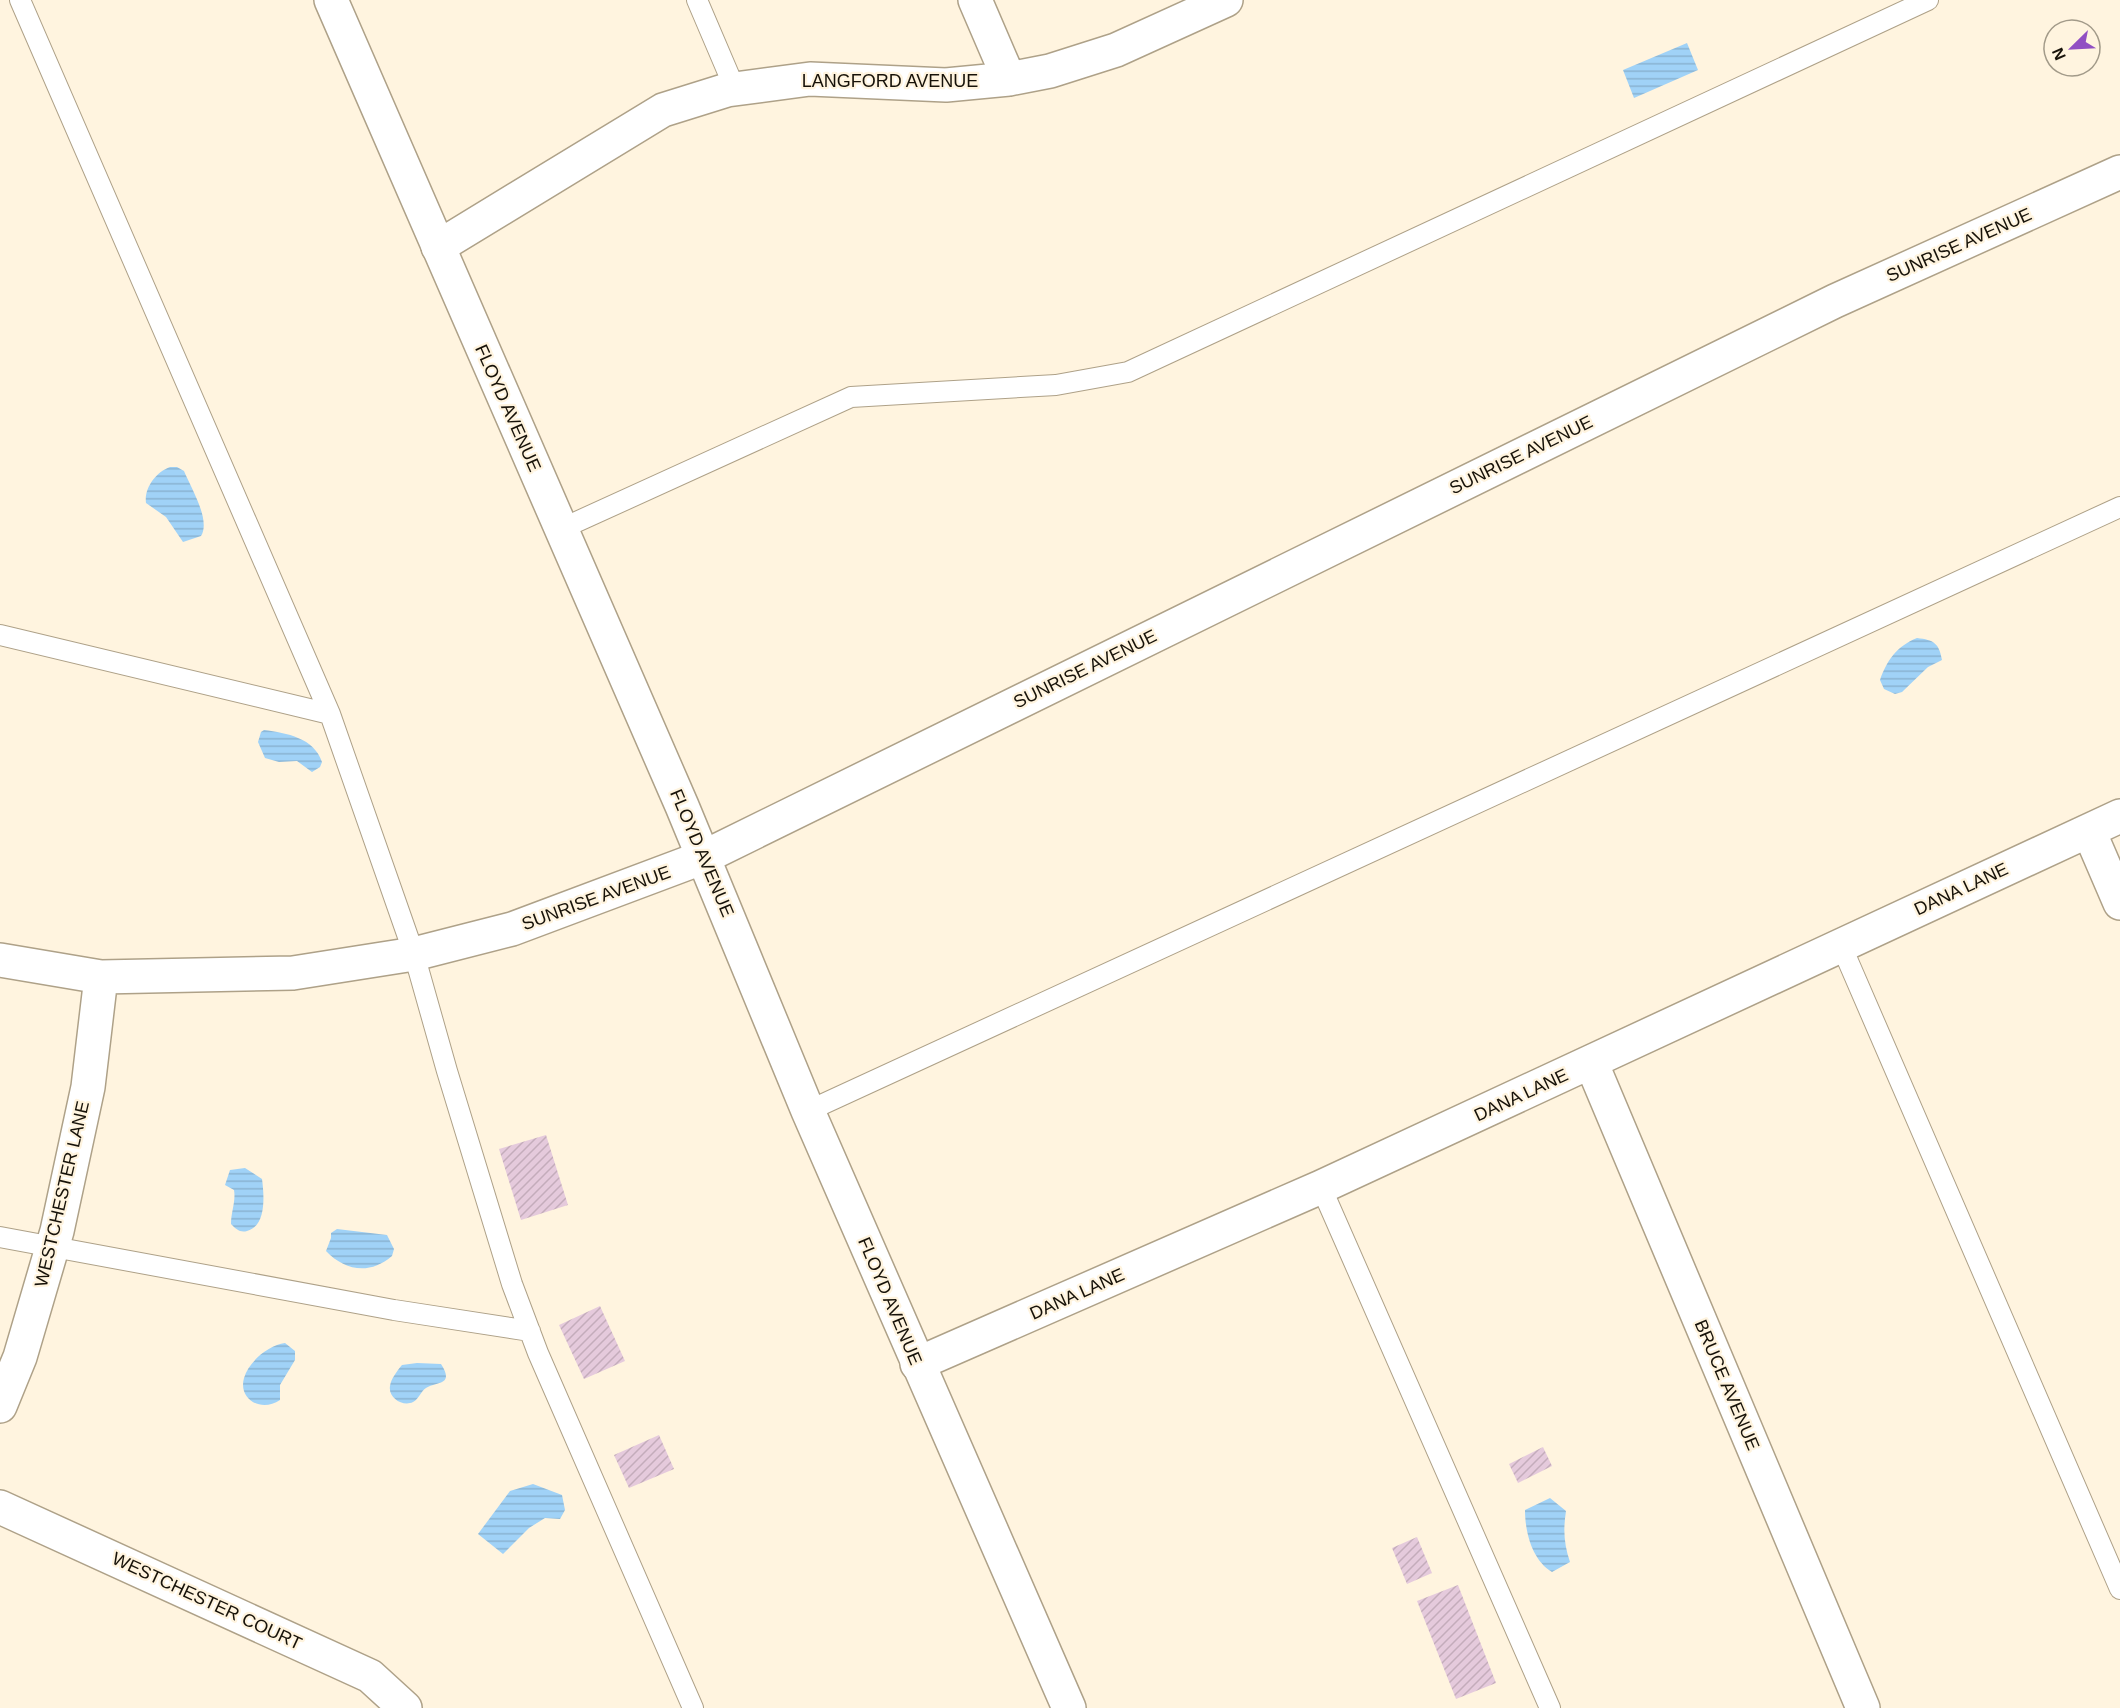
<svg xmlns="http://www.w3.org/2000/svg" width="2120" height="1708" viewBox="0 0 2120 1708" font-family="Arial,sans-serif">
	<defs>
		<pattern id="water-rules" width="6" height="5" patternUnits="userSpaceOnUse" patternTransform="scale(1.5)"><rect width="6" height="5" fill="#a0d2f7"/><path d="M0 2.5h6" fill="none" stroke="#89b3d2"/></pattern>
		<pattern id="building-hatch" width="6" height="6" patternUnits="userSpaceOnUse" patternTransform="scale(1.5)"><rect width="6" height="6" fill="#e5cadc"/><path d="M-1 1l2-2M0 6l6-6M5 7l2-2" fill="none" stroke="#c4acbb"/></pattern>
	</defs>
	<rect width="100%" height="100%" fill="#fff4df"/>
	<path fill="url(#water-rules)" d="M 1687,43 L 1698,70 L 1634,98 L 1623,70 Z
		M 170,467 L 177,467 L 184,471 C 191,488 211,520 201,536 L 183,542 L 166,517 L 146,503 C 144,488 156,472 170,467 Z
		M 1917,638 C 1934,640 1939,643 1942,660 L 1928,667 L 1902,692 L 1895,694 L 1884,689 L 1880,680 C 1887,660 1897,646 1917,638 Z
		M 264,730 C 287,733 314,738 322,762 L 320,767 L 312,772 L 297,761 L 279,762 L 265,758 L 258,742 L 261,732 Z
		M 245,1168 L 262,1179 C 264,1194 267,1226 247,1231 C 240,1233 236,1229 231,1224 C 231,1212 236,1201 234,1190 L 225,1185 L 230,1170 Z
		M 337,1229 L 387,1235 L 394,1249 L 392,1256 C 370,1275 345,1271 326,1251 L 331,1238 L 331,1233 Z
		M 285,1343 L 295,1351 L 295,1360 L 280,1385 L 280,1400 C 261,1413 238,1399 244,1378 C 249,1361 269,1345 285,1343 Z
		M 417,1363 L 441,1364 C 455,1386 436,1381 426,1388 C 421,1391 419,1399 413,1402 C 403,1407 388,1398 390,1386 C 391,1379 397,1371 402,1365 Z
		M 533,1484 L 562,1495 L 565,1510 L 560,1519 L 545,1518 L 529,1528 L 503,1554 L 478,1534 L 510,1491 Z
		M 1550,1498 L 1566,1511 C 1563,1530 1564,1544 1570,1562 L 1552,1572 C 1532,1560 1525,1532 1525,1510 Z"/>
	<path fill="url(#building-hatch)" d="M 546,1135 L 568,1205 L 521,1220 L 499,1149 Z
		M 600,1306 L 625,1361 L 584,1379 L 559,1325 Z
		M 659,1435 L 674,1469 L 629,1488 L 614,1455 Z
		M 1543,1447 L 1552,1466 L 1518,1483 L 1509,1464 Z
		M 1417,1537 L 1432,1573 L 1407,1584 L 1392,1548 Z
		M 1458,1585 L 1496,1683 L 1456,1699 L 1417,1601 Z"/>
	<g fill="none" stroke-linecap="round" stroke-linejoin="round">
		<g stroke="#aea188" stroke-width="22">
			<path id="lane" d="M 20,0 L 330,714
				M 697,0 L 735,89
				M 561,529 L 851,397 L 1056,385 L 1128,372 L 1928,0
				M 0,635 L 330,714 L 414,954 L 447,1071 L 512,1284 L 538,1353 L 693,1708
				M 1841,945 L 2120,1589
				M 808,1111 L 2120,507
				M 1321,1187 L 1550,1708
				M 0,1237 L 394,1310 L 530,1331"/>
		</g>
		<g stroke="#aea188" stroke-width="36">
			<path id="street" d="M 975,0 L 1009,79
				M 438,247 L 663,110 L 727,90 L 810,79 L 946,85 L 1009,79 L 1050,71 L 1116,50 L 1226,0
				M 2089,831 L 2120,903
				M 0,960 L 101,977 L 293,973 L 414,954 L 512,929 L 704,857 L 1835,301 L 2120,172
				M 1591,1062 L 1863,1708
				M 917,1364 L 1321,1187 L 2120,816
				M 0,1406 L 20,1357 L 57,1231 L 88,1087 L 101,977
				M 0,1507 L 370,1676 L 405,1708"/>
		</g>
		<g stroke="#aea188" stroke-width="36">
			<path id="secondary" d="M 331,0 L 682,806 L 808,1111 L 1069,1708"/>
		</g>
		<use href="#lane" stroke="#fff" stroke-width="20"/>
		<use href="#street" stroke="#fff" stroke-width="33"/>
		<use href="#secondary" stroke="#fff" stroke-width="33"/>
	</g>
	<g text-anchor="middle" stroke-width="4.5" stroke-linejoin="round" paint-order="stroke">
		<g font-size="18" fill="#171209" stroke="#fff4df">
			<text x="890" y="87">LANGFORD AVENUE</text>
			<text transform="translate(1959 245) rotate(-24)" y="6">SUNRISE AVENUE</text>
			<text transform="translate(508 408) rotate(66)" y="6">FLOYD AVENUE</text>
			<text transform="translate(1521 455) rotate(-26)" y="6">SUNRISE AVENUE</text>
			<text transform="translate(1085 669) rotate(-26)" y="6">SUNRISE AVENUE</text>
			<text transform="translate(702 853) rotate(67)" y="6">FLOYD AVENUE</text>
			<text transform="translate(1961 889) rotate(-25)" y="6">DANA LANE</text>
			<text transform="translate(596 898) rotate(-20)" y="6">SUNRISE AVENUE</text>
			<text transform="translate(1521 1095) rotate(-25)" y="6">DANA LANE</text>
			<text transform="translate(62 1194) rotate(-77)" y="6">WESTCHESTER LANE</text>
			<text transform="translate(1077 1294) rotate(-24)" y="6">DANA LANE</text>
			<text transform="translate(890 1301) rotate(67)" y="6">FLOYD AVENUE</text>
			<text transform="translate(1727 1385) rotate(67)" y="6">BRUCE AVENUE</text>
			<text transform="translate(207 1601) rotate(25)" y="6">WESTCHESTER COURT</text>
		</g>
	</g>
	<g transform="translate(2072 48) rotate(246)"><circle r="28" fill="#fff4df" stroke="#a29a89" stroke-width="1.5"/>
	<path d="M0-4.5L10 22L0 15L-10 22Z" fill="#914fc3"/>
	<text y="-9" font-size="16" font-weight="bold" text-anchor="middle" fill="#171209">N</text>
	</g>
</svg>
